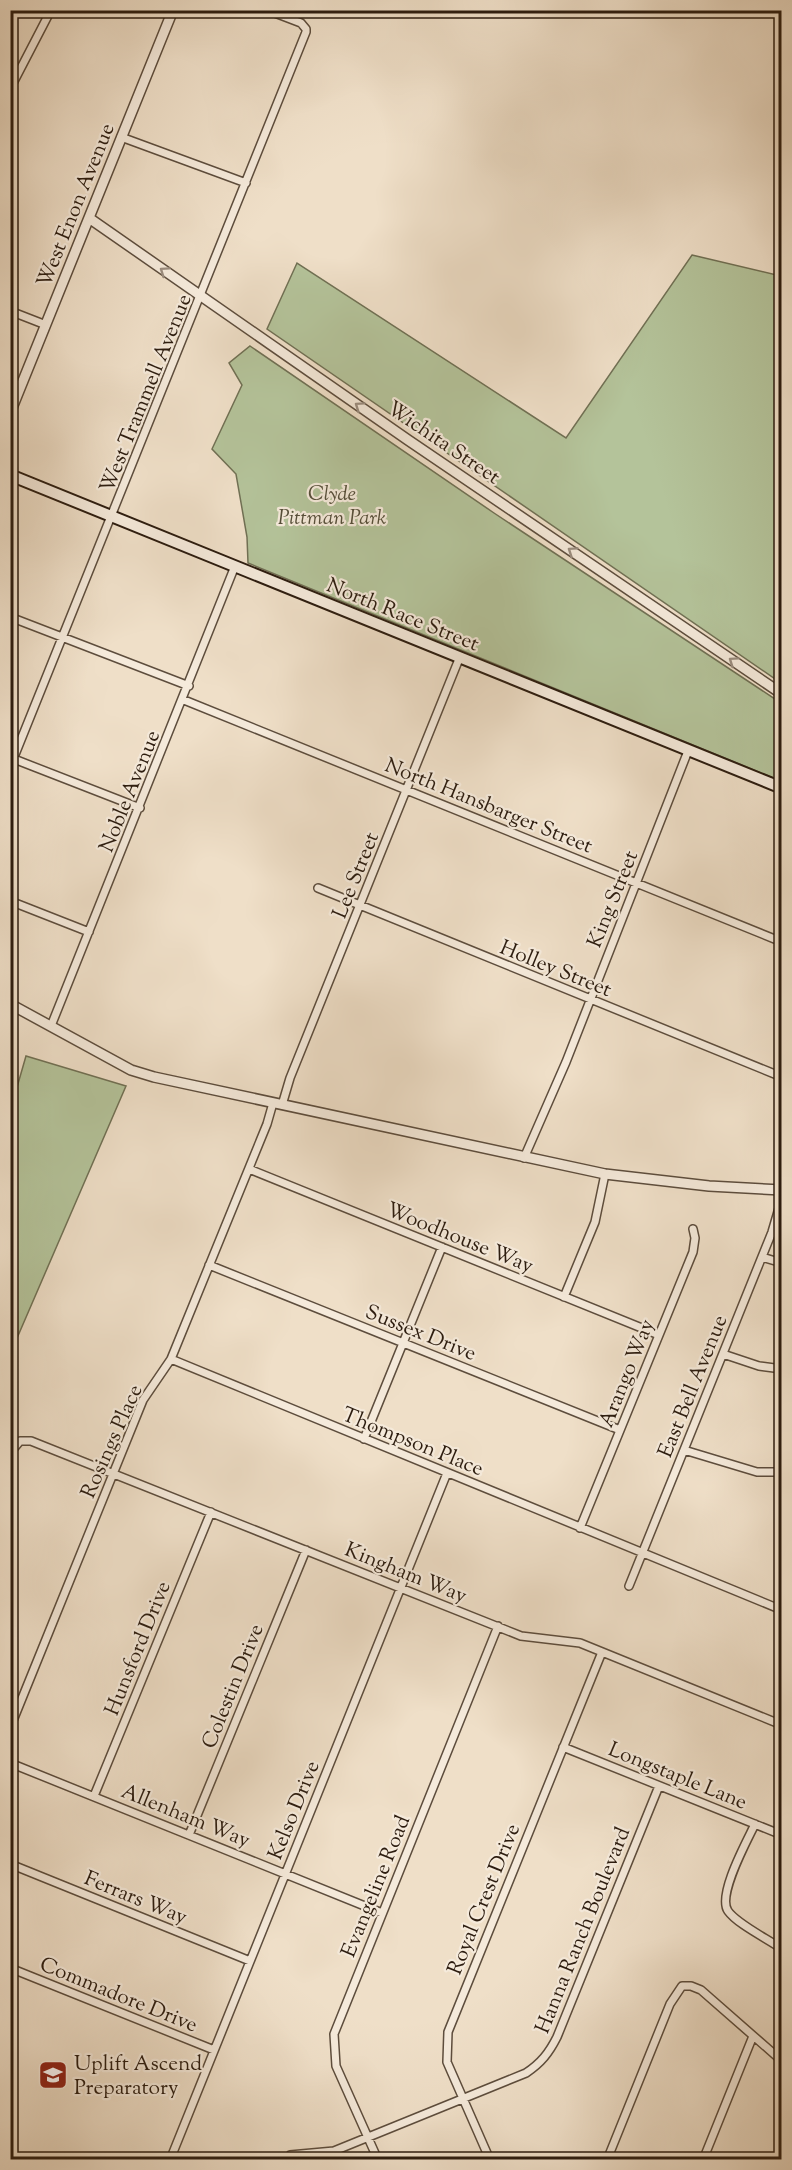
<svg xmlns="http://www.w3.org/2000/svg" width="792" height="2170" viewBox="0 0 792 2170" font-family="'Sorts Mill Goudy',serif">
	<rect width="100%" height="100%" fill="#efdfc8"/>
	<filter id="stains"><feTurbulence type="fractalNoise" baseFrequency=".00333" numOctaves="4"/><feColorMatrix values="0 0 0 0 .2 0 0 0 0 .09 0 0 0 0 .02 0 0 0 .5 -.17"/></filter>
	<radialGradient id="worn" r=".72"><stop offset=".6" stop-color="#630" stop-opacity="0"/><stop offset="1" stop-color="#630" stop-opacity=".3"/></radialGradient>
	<path fill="#b4c39a" stroke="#707054" stroke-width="1.5" d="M 692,255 L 781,276 L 781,683 L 267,329 L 297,263 L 566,438 Z
		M 250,346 L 494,513 L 781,703 L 781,781 L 248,563 L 247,537 L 236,474 L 212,449 L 242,385 L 229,363 Z
		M 26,1056 L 126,1086 L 11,1352 L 11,1108 Z"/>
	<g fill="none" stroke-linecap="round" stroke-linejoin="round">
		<g stroke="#5d4d3d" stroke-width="10">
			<path id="minor" d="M 10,89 L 51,10
				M 121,137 L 246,183
				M 10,311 L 46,325
				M 10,617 L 189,686
				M 184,700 L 782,942
				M 14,759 L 140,808
				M 10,767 L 306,32 L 306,29 L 301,23 L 267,10
				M 318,888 L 782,1077
				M 10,901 L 89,932
				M 51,1026 L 235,566
				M 282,1105 L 290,1078 L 459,659
				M 524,1158 L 566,1062 L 688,751
				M 249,1169 L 659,1335
				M 762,1257 L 782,1263
				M 209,1265 L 620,1430
				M 564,1297 L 595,1222 L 605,1174
				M 723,1354 L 759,1366 L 782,1369
				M 171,1359 L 782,1610
				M 364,1439 L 442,1247
				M 684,1450 L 757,1472 L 782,1472
				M 10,1453 L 20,1441 L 31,1441 L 521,1636 L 580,1643 L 782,1725
				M 580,1528 L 693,1252 L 695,1238 L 693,1229
				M 629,1586 L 772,1232 L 782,1198
				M 10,1728 L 143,1400 L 171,1359 L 267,1124 L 273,1103
				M 563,1747 L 782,1835
				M 10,1763 L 382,1913
				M 94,1796 L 211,1512
				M 755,1824 C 747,1841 717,1895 728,1911 C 737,1924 768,1939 782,1949
				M 189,1835 L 306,1550
				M 10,1864 L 250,1961
				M 10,1968 L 214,2050
				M 170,2160 L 447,1473
				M 287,2160 L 290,2155 L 334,2151 L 526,2073 C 541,2063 549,2053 557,2037 L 659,1786
				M 378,2160 L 336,2066 L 334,2034 L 498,1626
				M 490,2160 L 447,2062 L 448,2032 L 602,1652
				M 607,2160 L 670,2004 L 682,1986 L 691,1986 L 701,1990 L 782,2061
				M 703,2160 L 753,2036"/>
		</g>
		<g stroke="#5d4d3d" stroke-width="12">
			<path id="tertiary" d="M 89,218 L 408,440 L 782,694
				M 10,413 L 173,10
				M 10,1004 L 131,1070 L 154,1077 L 605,1174 L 709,1186 L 782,1190"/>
		</g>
		<g stroke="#2c1c0f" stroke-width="14">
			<path id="secondary" d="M 10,475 L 782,788"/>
		</g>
		<use href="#minor" stroke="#f5eadb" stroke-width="7"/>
		<use href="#tertiary" stroke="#f5eadb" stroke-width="9"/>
		<use href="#secondary" stroke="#f5eadb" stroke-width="10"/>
	</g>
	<defs><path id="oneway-chevron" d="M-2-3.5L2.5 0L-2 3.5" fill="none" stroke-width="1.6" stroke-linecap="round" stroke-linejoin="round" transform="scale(1.5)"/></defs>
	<g stroke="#9b8d7f">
		<use href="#oneway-chevron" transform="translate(164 271) rotate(-145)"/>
		<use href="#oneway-chevron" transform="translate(359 406) rotate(-145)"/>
		<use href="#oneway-chevron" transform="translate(572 551) rotate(-146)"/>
		<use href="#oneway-chevron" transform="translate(733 661) rotate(-145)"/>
	</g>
	<defs>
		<g id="school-square" transform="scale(1.5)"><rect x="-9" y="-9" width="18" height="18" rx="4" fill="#8f2418" stroke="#f5eadb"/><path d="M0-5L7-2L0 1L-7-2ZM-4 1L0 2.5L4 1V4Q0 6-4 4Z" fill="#fff"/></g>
	</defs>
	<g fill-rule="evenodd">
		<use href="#school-square" x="53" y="2075"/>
	</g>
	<g text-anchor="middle" stroke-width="4.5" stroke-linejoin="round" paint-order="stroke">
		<g font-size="21" fill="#2c1c0f" stroke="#f5eadb">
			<text transform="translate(75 205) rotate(-68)" y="7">West Enon Avenue</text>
			<text transform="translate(145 393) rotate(-68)" y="7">West Trammell Avenue</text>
			<text transform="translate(444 442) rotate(34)" y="7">Wichita Street</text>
			<text transform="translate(403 614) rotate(22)" y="7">North Race Street</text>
			<text transform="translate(129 791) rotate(-68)" y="7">Noble Avenue</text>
			<text transform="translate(489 805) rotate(22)" y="7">North Hansbarger Street</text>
			<text transform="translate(355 875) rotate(-68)" y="7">Lee Street</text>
			<text transform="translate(612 899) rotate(-68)" y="7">King Street</text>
			<text transform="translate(556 968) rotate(22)" y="7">Holley Street</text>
			<text transform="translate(460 1237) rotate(22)" y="7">Woodhouse Way</text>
			<text transform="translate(421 1332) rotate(22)" y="7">Sussex Drive</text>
			<text transform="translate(626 1373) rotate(-68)" y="7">Arango Way</text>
			<text transform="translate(692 1386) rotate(-68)" y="7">East Bell Avenue</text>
			<text transform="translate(111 1441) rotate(-66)" y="7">Rosings Place</text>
			<text transform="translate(413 1441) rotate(22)" y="7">Thompson Place</text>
			<text transform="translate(406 1572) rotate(22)" y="7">Kingham Way</text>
			<text transform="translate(137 1648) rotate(-68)" y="7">Hunsford Drive</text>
			<text transform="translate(232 1686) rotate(-68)" y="7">Colestin Drive</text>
			<text transform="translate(678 1775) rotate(22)" y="7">Longstaple Lane</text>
			<text transform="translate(293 1810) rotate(-68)" y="7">Kelso Drive</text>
			<text transform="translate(186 1815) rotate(22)" y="7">Allenham Way</text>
			<text transform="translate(375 1886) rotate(-68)" y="7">Evangeline Road</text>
			<text transform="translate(136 1897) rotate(22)" y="7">Ferrars Way</text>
			<text transform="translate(483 1899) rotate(-68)" y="7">Royal Crest Drive</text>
			<text transform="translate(582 1930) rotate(-68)" y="7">Hanna Ranch Boulevard</text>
			<text transform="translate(119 1994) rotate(22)" y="7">Commadore Drive</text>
		</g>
		<g font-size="21" font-style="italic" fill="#554e39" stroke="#f5eadb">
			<text x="332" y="500">Clyde<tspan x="332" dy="24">Pittman Park</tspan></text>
		</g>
		<g font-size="21" fill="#2c1c0f" stroke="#f5eadb" text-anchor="start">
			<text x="74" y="2070">Uplift Ascend<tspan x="74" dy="24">Preparatory</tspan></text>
		</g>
	</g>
	<rect width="792" height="2170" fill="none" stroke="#efdfc8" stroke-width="36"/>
	<rect x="12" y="12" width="768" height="2146" fill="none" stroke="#2c1c0f" stroke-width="3"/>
	<rect x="18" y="18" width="756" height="2134" fill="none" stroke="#2c1c0f" stroke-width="1.5"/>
	<rect width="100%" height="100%" filter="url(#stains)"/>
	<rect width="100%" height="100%" fill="url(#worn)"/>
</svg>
